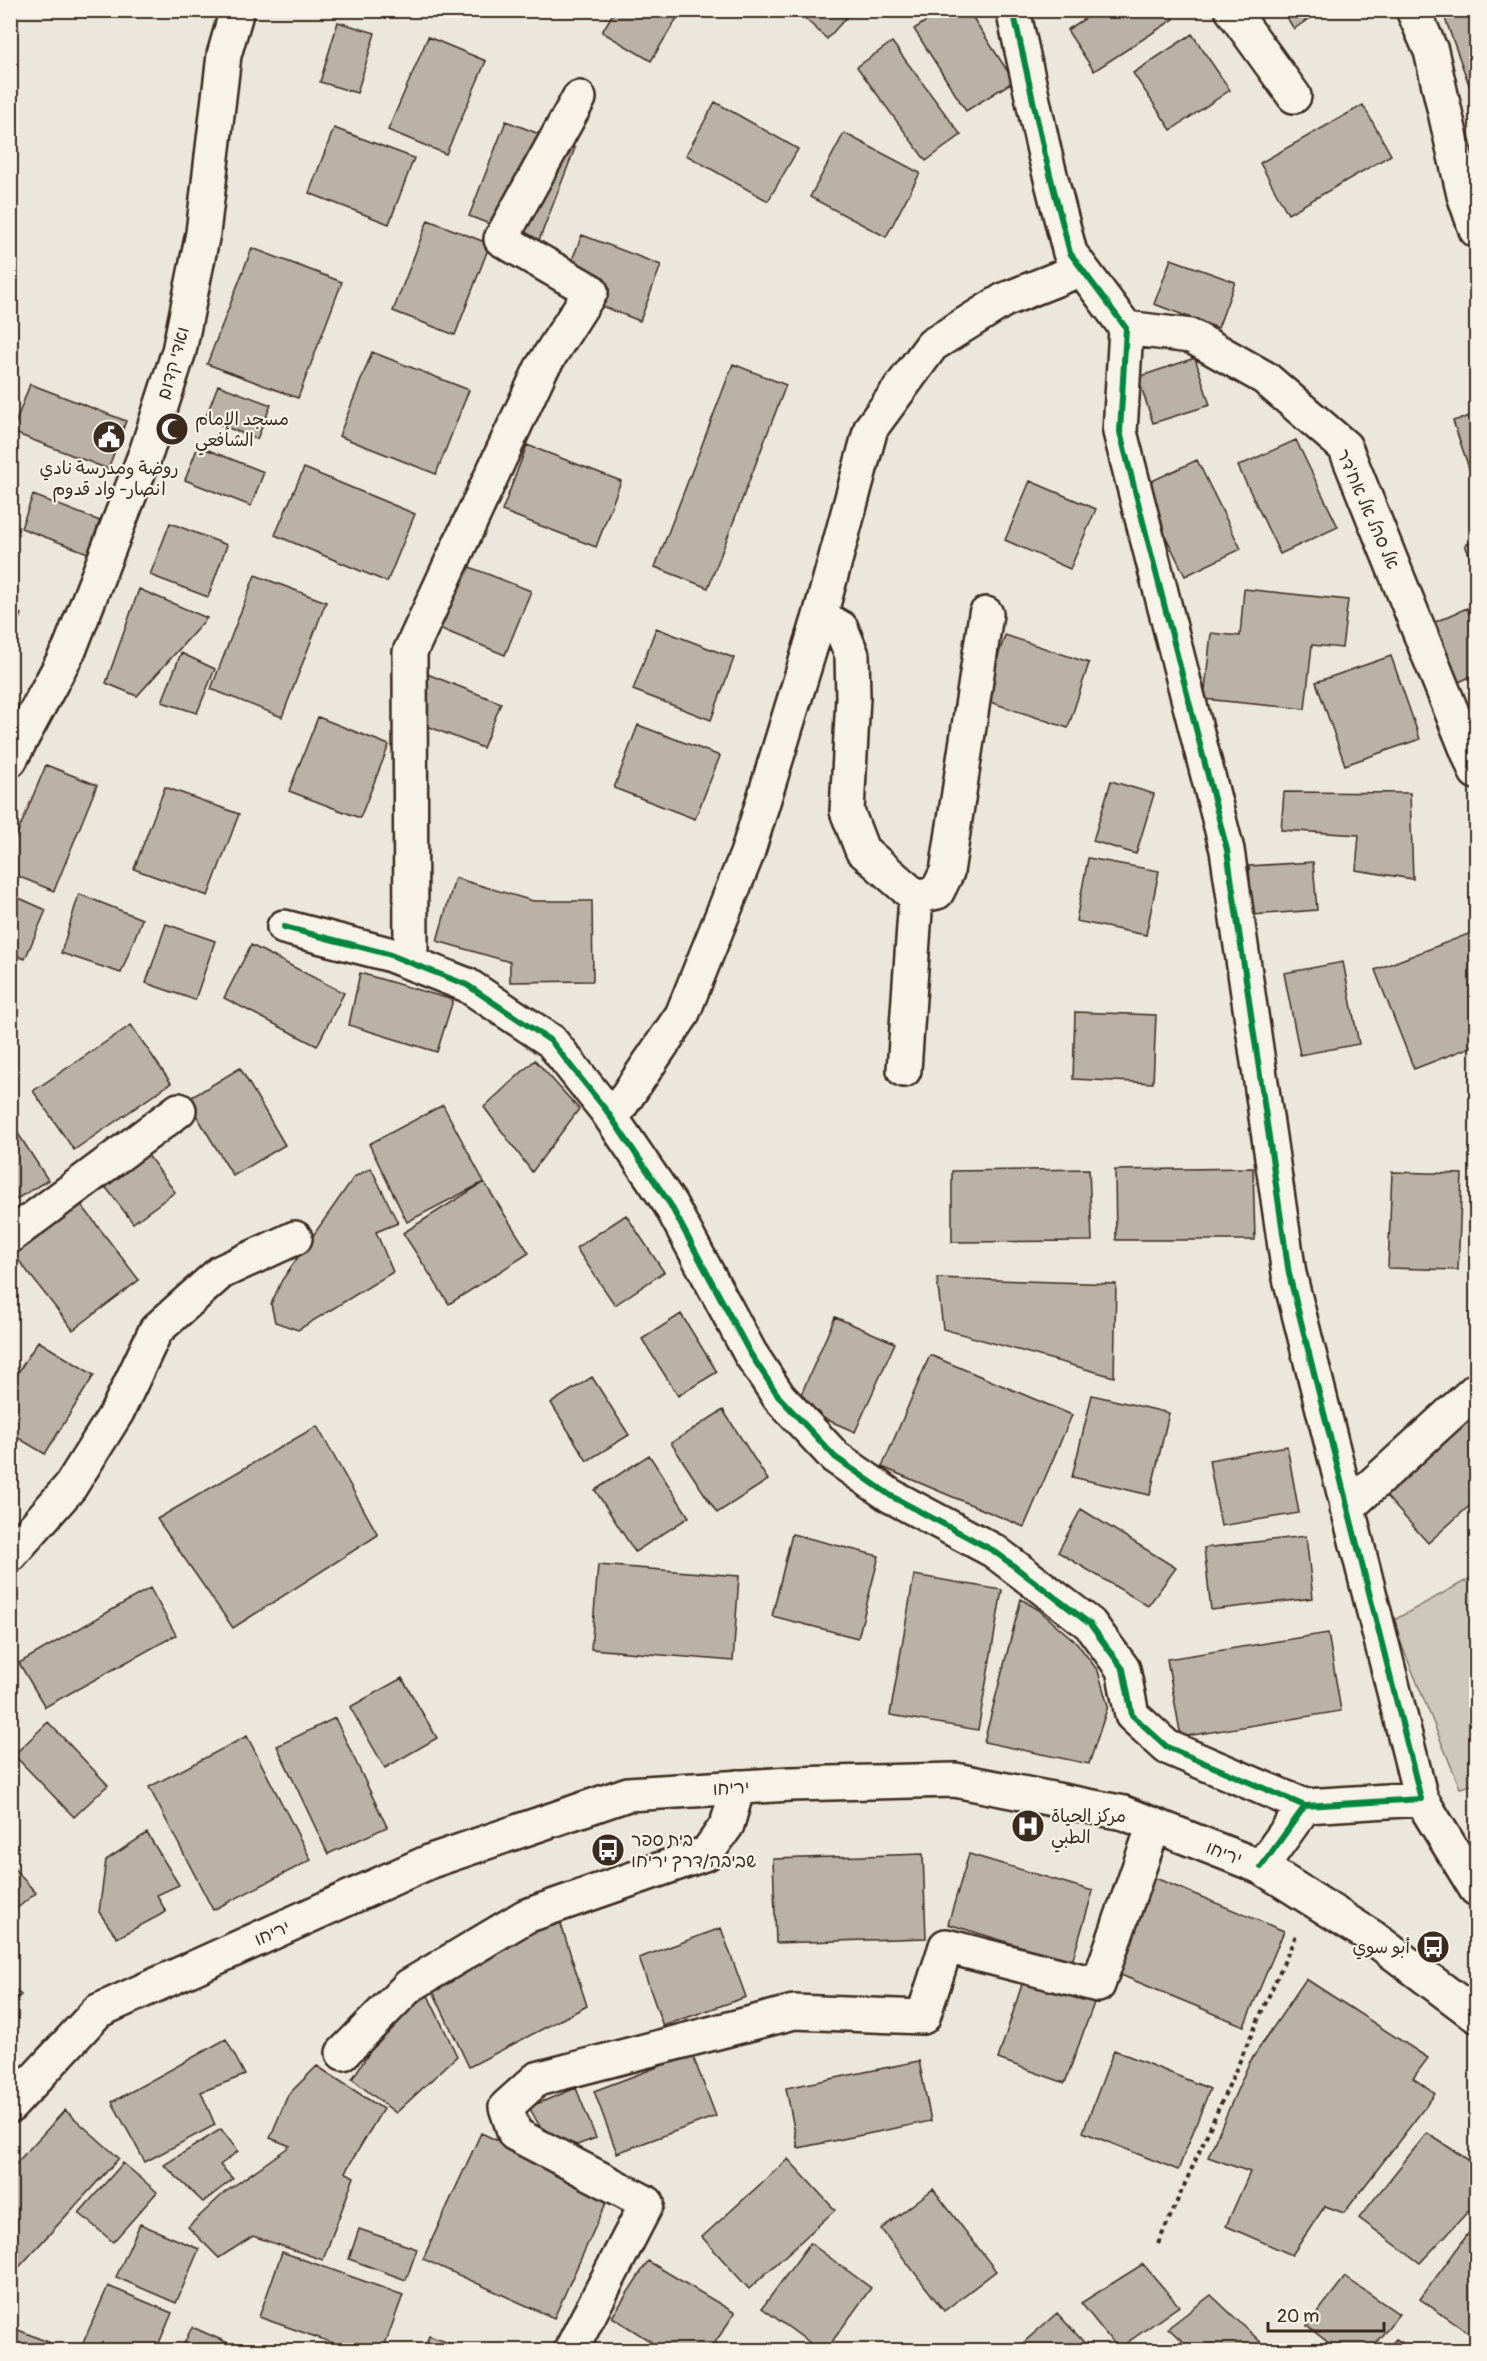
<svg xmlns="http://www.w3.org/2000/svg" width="1487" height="2361" viewBox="0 0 1487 2361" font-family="Pangolin,'Playpen Sans Arabic','Playpen Sans Hebrew',sans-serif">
	<rect width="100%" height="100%" fill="#ece7dc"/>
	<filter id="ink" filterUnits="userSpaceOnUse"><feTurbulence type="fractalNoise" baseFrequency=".0167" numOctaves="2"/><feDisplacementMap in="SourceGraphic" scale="12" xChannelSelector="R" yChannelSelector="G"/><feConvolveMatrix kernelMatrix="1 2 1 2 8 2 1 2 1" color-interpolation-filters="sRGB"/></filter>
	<g filter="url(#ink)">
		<path fill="#cec8bc" stroke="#84796d" stroke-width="1.5" d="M 1476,1575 L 1476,1784 L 1460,1788 L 1392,1621 Z"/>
		<path fill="#bab2a7" stroke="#3b2a1e" stroke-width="1.5" d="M 615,10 L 682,10 L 651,61 L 602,32 Z
			M 796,10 L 853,10 L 827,39 Z
			M 943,10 L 968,10 L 1014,81 L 966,111 L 914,29 Z
			M 1098,10 L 1168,10 L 1174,19 L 1094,71 L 1067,30 Z
			M 1282,10 L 1321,10 L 1294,29 Z
			M 1442,10 L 1476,10 L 1476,104 Z
			M 338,22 L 375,33 L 357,93 L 320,82 Z
			M 1192,34 L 1230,90 L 1171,130 L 1133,73 Z
			M 428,37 L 486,61 L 446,154 L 388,130 Z
			M 892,42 L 961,135 L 926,161 L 857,67 Z
			M 715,102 L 798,149 L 768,201 L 686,155 Z
			M 1363,105 L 1391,155 L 1288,214 L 1260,163 Z
			M 506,121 L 575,148 L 538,243 L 469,216 Z
			M 334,128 L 414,158 L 389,224 L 309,193 Z
			M 844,133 L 920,173 L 886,237 L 810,197 Z
			M 428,220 L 490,244 L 455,335 L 393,311 Z
			M 582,235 L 661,265 L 640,321 L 560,290 Z
			M 252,248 L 342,282 L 298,398 L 207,364 Z
			M 1171,259 L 1235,282 L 1218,328 L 1154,304 Z
			M 372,352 L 469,390 L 436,474 L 339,436 Z
			M 1195,358 L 1210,405 L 1153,423 L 1138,377 Z
			M 733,364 L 786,385 L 708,588 L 655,567 Z
			M 30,384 L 126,421 L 108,469 L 12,432 Z
			M 218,385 L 271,405 L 257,439 L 205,419 Z
			M 1476,414 L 1476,482 L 1474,483 L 1453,421 Z
			M 1296,440 L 1338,527 L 1280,554 L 1238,466 Z
			M 527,445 L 621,481 L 596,547 L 502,511 Z
			M 198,446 L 264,472 L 251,506 L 185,480 Z
			M 1197,460 L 1241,549 L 1185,576 L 1141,486 Z
			M 304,468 L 415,514 L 387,582 L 275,535 Z
			M 1030,481 L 1096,509 L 1070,569 L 1005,540 Z
			M 33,495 L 100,521 L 88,553 L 21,528 Z
			M 170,523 L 227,545 L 208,597 L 150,575 Z
			M 1476,540 L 1476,572 L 1465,545 Z
			M 449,559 L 531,591 L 505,655 L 424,622 Z
			M 255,575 L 326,602 L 282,717 L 211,689 Z
			M 139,589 L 207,618 L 137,696 L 106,683 Z
			M 1244,589 L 1348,600 L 1342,648 L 1312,645 L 1305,709 L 1204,699 L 1211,633 L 1240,636 Z
			M 1467,608 L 1476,630 L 1476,674 L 1459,682 L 1433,623 Z
			M 10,610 L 21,614 L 10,641 Z
			M 656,628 L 734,658 L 711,720 L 633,690 Z
			M 1005,635 L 1089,663 L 1068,728 L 984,700 Z
			M 181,653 L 215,669 L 197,713 L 162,702 Z
			M 1391,656 L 1420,739 L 1345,765 L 1316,682 Z
			M 412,668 L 501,703 L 483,748 L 394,713 Z
			M 318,717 L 389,745 L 360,818 L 289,791 Z
			M 638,725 L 720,756 L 695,819 L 614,788 Z
			M 46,765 L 97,785 L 54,891 L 10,873 L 10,851 Z
			M 1111,781 L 1154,794 L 1136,854 L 1093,841 Z
			M 165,787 L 239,814 L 208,896 L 134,869 Z
			M 1284,792 L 1410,793 L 1413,879 L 1356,870 L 1359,835 L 1281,830 Z
			M 1088,858 L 1159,871 L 1146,935 L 1076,921 Z
			M 1313,862 L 1317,910 L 1252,915 L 1249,866 Z
			M 455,878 L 533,901 L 592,901 L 593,981 L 510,982 L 510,962 L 437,941 Z
			M 10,894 L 46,910 L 25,959 L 10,953 Z
			M 79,894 L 142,919 L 121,973 L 61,953 Z
			M 166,924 L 215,941 L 195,1000 L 146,983 Z
			M 1476,931 L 1476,1045 L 1414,1069 L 1375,970 Z
			M 251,945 L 344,993 L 317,1046 L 224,998 Z
			M 1343,962 L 1359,1044 L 1300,1055 L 1284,973 Z
			M 360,973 L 453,1000 L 437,1052 L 349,1025 Z
			M 1075,1012 L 1156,1015 L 1153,1083 L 1073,1079 Z
			M 131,1025 L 171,1083 L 74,1150 L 33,1091 Z
			M 535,1060 L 579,1109 L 532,1172 L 484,1107 Z
			M 240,1068 L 285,1145 L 233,1176 L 187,1100 Z
			M 443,1105 L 484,1182 L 407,1222 L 369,1144 Z
			M 10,1121 L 48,1180 L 10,1203 Z
			M 131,1132 L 175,1192 L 133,1223 L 88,1164 Z
			M 371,1168 L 398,1223 L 376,1232 L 393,1272 L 298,1330 L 275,1322 L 271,1304 L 282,1280 L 354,1177 Z
			M 1253,1168 L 1255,1240 L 1116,1240 L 1115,1170 Z
			M 1089,1169 L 1092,1241 L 952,1242 L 952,1171 Z
			M 1392,1172 L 1462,1174 L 1458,1270 L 1388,1268 Z
			M 484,1182 L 529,1253 L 449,1304 L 403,1233 Z
			M 70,1190 L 139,1280 L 73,1330 L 10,1249 Z
			M 626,1215 L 664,1272 L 615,1305 L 576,1248 Z
			M 937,1278 L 1116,1284 L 1114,1377 L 943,1329 Z
			M 681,1314 L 717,1372 L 678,1396 L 642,1339 Z
			M 835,1317 L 895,1343 L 855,1432 L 796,1406 Z
			M 38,1341 L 94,1375 L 45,1454 L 10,1433 L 10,1385 Z
			M 930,1355 L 1072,1415 L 1024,1527 L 882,1467 Z
			M 592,1377 L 629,1435 L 587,1461 L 551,1403 Z
			M 1092,1395 L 1169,1413 L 1150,1495 L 1072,1477 Z
			M 1476,1402 L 1476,1500 L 1428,1543 L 1379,1488 Z
			M 723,1410 L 768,1480 L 717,1513 L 671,1443 Z
			M 317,1426 L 378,1535 L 233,1628 L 157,1519 Z
			M 1287,1446 L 1299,1513 L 1221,1526 L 1209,1460 Z
			M 649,1455 L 689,1517 L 635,1552 L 595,1490 Z
			M 1081,1509 L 1176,1568 L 1148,1606 L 1058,1552 Z
			M 792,1534 L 879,1556 L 858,1638 L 772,1616 Z
			M 1306,1536 L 1313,1598 L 1211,1610 L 1204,1548 Z
			M 598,1565 L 739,1576 L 733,1661 L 591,1649 Z
			M 914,1575 L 1002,1590 L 978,1730 L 890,1715 Z
			M 150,1588 L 176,1635 L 45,1707 L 19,1663 Z
			M 1021,1599 L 1039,1610 L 1077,1643 L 1098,1671 L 1108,1706 L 1089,1764 L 984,1742 Z
			M 1328,1633 L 1341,1711 L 1181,1737 L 1167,1659 Z
			M 402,1678 L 437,1738 L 385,1768 L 350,1707 Z
			M 335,1718 L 387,1827 L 328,1854 L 277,1746 Z
			M 48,1722 L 108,1785 L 74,1817 L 14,1755 Z
			M 247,1736 L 311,1860 L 213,1910 L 149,1787 Z
			M 147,1833 L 179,1885 L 157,1895 L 166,1912 L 117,1938 L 99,1912 L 106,1860 Z
			M 923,1854 L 926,1938 L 776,1943 L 773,1859 Z
			M 969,1854 L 1093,1891 L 1072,1962 L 948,1924 Z
			M 10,1864 L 36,1893 L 10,1914 Z
			M 1153,1877 L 1284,1931 L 1244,2026 L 1116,1973 Z
			M 559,1918 L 587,2006 L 469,2067 L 430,1985 Z
			M 721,1928 L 746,1997 L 663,2026 L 639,1958 Z
			M 1025,1975 L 1095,2000 L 1065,2083 L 998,2059 Z
			M 1306,1979 L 1428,2058 L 1413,2078 L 1435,2094 L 1344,2213 L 1325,2206 L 1292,2255 L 1226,2226 L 1250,2172 L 1208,2157 L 1249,2063 Z
			M 10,1985 L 21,1995 L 10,2005 Z
			M 423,1985 L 457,2056 L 396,2113 L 352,2079 L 401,2004 Z
			M 226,2039 L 245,2075 L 201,2092 L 215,2125 L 145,2162 L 112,2102 Z
			M 1114,2050 L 1210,2089 L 1178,2170 L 1083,2132 Z
			M 692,2054 L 716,2116 L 617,2153 L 594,2091 Z
			M 919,2061 L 931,2121 L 798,2148 L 786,2088 Z
			M 317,2066 L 383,2109 L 345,2172 L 354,2177 L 323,2260 L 253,2236 L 219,2258 L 188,2227 L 224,2193 L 290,2146 L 270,2138 L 288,2095 Z
			M 576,2088 L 596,2138 L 577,2145 L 543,2132 L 529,2107 Z
			M 65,2110 L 119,2158 L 10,2277 L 10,2170 Z
			M 221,2129 L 238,2151 L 220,2165 L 233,2179 L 203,2202 L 164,2165 Z
			M 481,2133 L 611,2192 L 554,2318 L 423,2259 Z
			M 1427,2133 L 1476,2165 L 1476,2203 L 1420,2263 L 1359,2218 Z
			M 788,2159 L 835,2210 L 749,2289 L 702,2237 Z
			M 123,2163 L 157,2192 L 113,2242 L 79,2213 Z
			M 933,2189 L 996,2271 L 944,2311 L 881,2229 Z
			M 1476,2223 L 1476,2326 L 1470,2334 L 1420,2299 Z
			M 140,2224 L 199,2249 L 176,2303 L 116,2277 Z
			M 359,2229 L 417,2249 L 406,2280 L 349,2259 Z
			M 810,2243 L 871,2288 L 826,2350 L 820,2350 L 762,2308 Z
			M 282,2252 L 403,2295 L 383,2350 L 353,2350 L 259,2317 Z
			M 648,2261 L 735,2313 L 710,2350 L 664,2350 L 612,2317 Z
			M 1143,2264 L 1179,2306 L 1118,2349 L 1081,2303 Z
			M 1345,2277 L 1399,2314 L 1370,2350 L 1338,2350 L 1307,2326 Z
			M 108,2286 L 172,2313 L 156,2350 L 80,2350 Z
			M 1211,2295 L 1269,2350 L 1192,2350 L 1168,2328 Z
			M 1057,2313 L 1091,2350 L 1015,2350 Z
			M 192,2327 L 244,2350 L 181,2350 Z
			M 16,2329 L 62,2348 L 61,2350 L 10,2350 L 10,2342 Z
			M 429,2336 L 469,2350 L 424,2350 Z
			M 1396,2339 L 1413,2350 L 1386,2350 Z"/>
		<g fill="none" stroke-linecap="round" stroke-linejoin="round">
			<g stroke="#3b2a1e" stroke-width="38">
				<path id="minor" d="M 1013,10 L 1045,155 L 1070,253 L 1126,328 L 1120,432 L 1227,850 L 1289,1274 L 1421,1799 L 1305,1806 L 1261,1867
					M 1232,10 L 1294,96
					M 1413,10 L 1431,51 L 1464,195 L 1476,230
					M 1126,328 L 1191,336 L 1265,378 L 1345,447 L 1476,772
					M 820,616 L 841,628 L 852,655 L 853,697 L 847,811 L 862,850 L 916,897 L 937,892 L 947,872 L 986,614
					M 10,760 L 70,648 L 147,450 L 179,351 L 203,233 L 224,55 L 237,10
					M 284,927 L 388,954 L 467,985 L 551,1041 L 606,1110 L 670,1204 L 750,1353 L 779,1397 L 835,1457 L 891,1496 L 994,1551 L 1090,1624 L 1123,1669 L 1132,1715 L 1167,1747 L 1305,1806
					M 411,962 L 410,652 L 541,369 L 591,291 L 501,239 L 579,98
					M 904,1070 L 916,897
					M 612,1118 L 682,1015 L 747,854 L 820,616 L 871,428 L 932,345 L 1004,300 L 1082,269
					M 10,1236 L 179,1110
					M 1347,1508 L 1476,1390
					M 10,1555 L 70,1487 L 117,1412 L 156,1330 L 221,1272 L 295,1238
					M 1421,1799 L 1476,1889
					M 343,2053 L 409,1986 L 526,1916 L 707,1853 L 727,1825 L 738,1787
					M 571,2350 L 647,2203 L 515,2134 L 506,2107 L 537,2079 L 794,2012 L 923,2017 L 946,1946 L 1098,1985 L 1154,1825"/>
			</g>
			<g stroke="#3b2a1e" stroke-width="38">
				<path id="major" d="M 10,2106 L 98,2011 L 431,1861 L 628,1794 L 790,1784 L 955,1780 L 1124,1813 L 1261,1867 L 1372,1937 L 1476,2015"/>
			</g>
			<path stroke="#3b2a1e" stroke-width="4" stroke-dasharray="4.5 4.5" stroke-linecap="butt" d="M 1158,2244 L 1297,1933"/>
			<use href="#minor" stroke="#f7f3e8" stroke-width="33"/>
			<use href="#major" stroke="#f7f3e8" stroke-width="33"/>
			<g stroke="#f7f3e8" stroke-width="10">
				<path id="cycleway" d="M 1013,10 L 1045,155 L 1070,253 L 1126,328 L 1120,432 L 1227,850 L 1289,1274 L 1421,1799 L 1305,1806 L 1261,1867
					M 284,927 L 388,954 L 467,985 L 551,1041 L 606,1110 L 670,1204 L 750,1353 L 779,1397 L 835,1457 L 891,1496 L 994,1551 L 1090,1624 L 1123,1669 L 1132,1715 L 1167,1747 L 1305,1806"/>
			</g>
			<use href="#cycleway" stroke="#00873e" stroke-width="6"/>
		</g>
	</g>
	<defs>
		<g id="mosque-disc" transform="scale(1.725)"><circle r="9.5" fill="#3b2a1e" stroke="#f7f3e8"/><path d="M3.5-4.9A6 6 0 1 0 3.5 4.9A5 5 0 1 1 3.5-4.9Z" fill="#fff"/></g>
		<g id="civic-disc" transform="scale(1.725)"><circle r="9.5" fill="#3b2a1e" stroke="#f7f3e8"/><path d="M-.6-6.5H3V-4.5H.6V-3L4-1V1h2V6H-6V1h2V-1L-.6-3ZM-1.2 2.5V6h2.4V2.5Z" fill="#fff"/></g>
		<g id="hospital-disc" transform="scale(1.725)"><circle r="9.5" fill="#3b2a1e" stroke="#f7f3e8"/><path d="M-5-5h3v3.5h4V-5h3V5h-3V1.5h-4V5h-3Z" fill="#fff"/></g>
		<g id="bus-disc" transform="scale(1.725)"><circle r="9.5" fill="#3b2a1e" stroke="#f7f3e8"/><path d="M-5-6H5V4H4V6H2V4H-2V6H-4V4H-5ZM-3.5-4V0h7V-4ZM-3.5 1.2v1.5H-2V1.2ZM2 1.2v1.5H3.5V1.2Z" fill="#fff"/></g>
	</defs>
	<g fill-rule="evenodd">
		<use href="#mosque-disc" x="172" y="429"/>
		<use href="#civic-disc" x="109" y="437"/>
		<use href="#hospital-disc" x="1028" y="1826"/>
		<use href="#bus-disc" x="608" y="1850"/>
		<use href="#bus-disc" x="1433" y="1947"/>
	</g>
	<g text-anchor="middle" stroke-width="4.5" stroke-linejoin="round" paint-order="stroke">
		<g font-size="18" fill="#3b2a1e" stroke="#f7f3e8">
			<text transform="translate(173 363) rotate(-74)" y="6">ואדי קדום</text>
			<text transform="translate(1368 509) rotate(66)" y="6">אל סהל אל אח'דר</text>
			<text transform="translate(731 1788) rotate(-3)" y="6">יריחו</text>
			<text transform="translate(1224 1853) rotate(21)" y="6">יריחו</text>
			<text transform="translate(272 1933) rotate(-24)" y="6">יריחו</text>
		</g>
		<g font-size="18" fill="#3b2a1e" stroke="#f7f3e8" text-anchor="start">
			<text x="195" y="425">مسجد الإمام<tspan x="195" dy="21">الشافعي</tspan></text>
			<text x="109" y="474" text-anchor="middle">روضة ومدرسة نادي<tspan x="109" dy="21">انصار- واد قدوم</tspan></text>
			<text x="1051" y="1822">مركز الحياة<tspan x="1051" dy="21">الطبي</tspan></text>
			<text x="631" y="1846">בית ספר<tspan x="631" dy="21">שביבה/דרך יריחו</tspan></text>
			<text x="1410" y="1953" text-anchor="end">أبو سوي</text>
		</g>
	</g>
	<rect width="1487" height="2361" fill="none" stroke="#f7f3e8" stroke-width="36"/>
	<rect x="18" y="18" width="1451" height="2325" fill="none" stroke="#3b2a1e" stroke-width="2" filter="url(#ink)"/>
	<path d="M1268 2322v9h116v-9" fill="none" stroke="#3b2a1e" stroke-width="3"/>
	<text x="1277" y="2322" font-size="18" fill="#3b2a1e" stroke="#f7f3e8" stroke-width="4.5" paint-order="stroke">20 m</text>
</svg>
